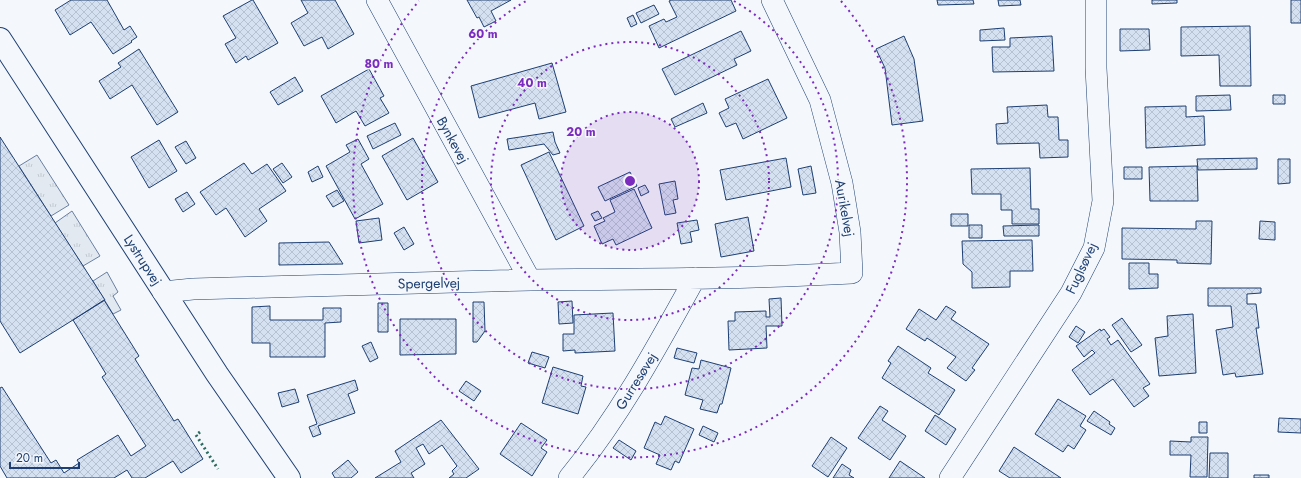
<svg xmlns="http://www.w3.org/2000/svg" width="1301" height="478" viewBox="0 0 1301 478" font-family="Jost,sans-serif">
	<defs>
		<pattern id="grass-tufts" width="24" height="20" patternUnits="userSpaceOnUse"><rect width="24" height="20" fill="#e3e9f0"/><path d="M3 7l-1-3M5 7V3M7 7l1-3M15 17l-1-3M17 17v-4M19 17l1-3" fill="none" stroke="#c2c9d1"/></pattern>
		<pattern id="building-cross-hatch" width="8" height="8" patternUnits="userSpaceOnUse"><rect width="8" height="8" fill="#d5e0f0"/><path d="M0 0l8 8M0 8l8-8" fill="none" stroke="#b6c1d1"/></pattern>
	</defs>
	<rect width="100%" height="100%" fill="#f4f7fb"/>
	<path fill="url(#grass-tufts)" stroke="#687fa3" d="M 37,155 L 69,205 L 51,216 L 19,166 Z
		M 72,211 L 100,256 L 83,266 L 55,223 Z
		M 107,272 L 118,292 L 113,296 L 121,310 L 113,314 L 93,281 Z"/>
	<path fill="url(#building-cross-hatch)" stroke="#1d3f73" d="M 71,0 L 107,0 L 124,30 L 130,26 L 137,37 L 131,41 L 132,42 L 113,54 L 91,22 L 70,35 L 55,10 Z
		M 252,0 L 253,0 L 278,43 L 248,60 L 246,56 L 236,63 L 225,44 L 236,38 L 223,16 Z
		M 301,0 L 335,0 L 354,34 L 328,49 L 322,37 L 304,46 L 291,23 L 308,13 Z
		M 467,0 L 511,0 L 491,11 L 496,21 L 484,27 L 479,17 L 477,18 Z
		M 671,0 L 731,0 L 736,11 L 659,48 L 649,26 L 664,19 L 666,22 L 677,17 L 669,1 Z
		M 937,0 L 973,0 L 974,4 L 938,5 Z
		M 998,0 L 1020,0 L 1021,5 L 999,6 Z
		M 1152,0 L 1177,0 L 1177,3 L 1152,4 Z
		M 1291,0 L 1301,0 L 1301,23 L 1291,23 Z
		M 654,5 L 659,14 L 641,23 L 636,13 Z
		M 633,15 L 637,24 L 631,27 L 627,18 Z
		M 1250,26 L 1251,86 L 1220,86 L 1219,55 L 1181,56 L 1181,27 Z
		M 1004,28 L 1005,40 L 980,41 L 980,30 Z
		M 1120,29 L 1149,29 L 1150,50 L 1120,51 Z
		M 741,31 L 751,51 L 734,59 L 737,65 L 675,95 L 662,69 Z
		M 904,36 L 914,59 L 923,121 L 892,125 L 885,68 L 876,49 Z
		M 1052,36 L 1054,71 L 993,72 L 992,47 L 1010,47 L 1010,38 Z
		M 139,49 L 178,112 L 157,125 L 132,85 L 110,99 L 99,81 L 121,67 L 118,63 Z
		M 552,63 L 566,112 L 539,119 L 535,103 L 479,118 L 471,86 Z
		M 369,69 L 384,96 L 380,98 L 389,113 L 365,126 L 356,111 L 336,123 L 321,96 Z
		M 295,77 L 303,91 L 278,105 L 270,92 Z
		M 768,79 L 787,118 L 743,139 L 736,123 L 726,127 L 719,113 L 729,108 L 725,99 Z
		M 1230,95 L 1231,110 L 1196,111 L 1196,96 Z
		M 1273,95 L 1285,95 L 1285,104 L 1273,104 Z
		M 703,103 L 707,113 L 675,127 L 671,119 Z
		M 1047,105 L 1048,117 L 1058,117 L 1059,140 L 1068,140 L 1068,157 L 1040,158 L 1039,143 L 997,144 L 996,124 L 1008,123 L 1007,107 Z
		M 1186,106 L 1186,117 L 1204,116 L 1205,145 L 1146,148 L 1145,107 Z
		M 395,123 L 401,135 L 373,149 L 367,136 Z
		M 553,132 L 555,142 L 560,153 L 553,155 L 544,144 L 509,150 L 507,139 Z
		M 0,137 L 105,300 L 20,353 L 0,321 Z
		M 413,138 L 438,182 L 407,200 L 382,156 Z
		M 358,139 L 369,159 L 361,164 L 383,204 L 355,219 L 326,166 L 350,152 L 346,145 Z
		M 159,140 L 177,171 L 149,188 L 131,157 Z
		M 186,141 L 196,158 L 186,164 L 175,147 Z
		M 549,152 L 584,226 L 556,240 L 521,165 Z
		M 786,158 L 791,187 L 726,200 L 720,170 Z
		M 1257,158 L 1257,169 L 1198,170 L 1197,159 Z
		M 1278,159 L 1290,159 L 1290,183 L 1278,184 Z
		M 244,163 L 252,174 L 267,164 L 286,191 L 259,209 L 267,221 L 245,237 L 226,208 L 216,215 L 200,192 Z
		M 282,163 L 292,177 L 283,183 L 273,169 Z
		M 318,166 L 323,177 L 312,182 L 308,172 Z
		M 811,166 L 816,193 L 803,195 L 798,169 Z
		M 1197,166 L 1198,201 L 1150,201 L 1149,167 Z
		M 1124,167 L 1142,167 L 1142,179 L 1124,179 Z
		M 1030,168 L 1031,209 L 1039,209 L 1039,224 L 1012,224 L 1012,210 L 1001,210 L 1001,194 L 972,194 L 971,169 Z
		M 630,172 L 637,186 L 605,201 L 598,187 Z
		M 675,181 L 678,199 L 673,200 L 676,213 L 665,215 L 659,184 Z
		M 645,185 L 649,192 L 641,196 L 638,188 Z
		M 634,189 L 652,228 L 616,245 L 613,239 L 602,244 L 594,226 L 605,221 L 603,218 L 615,212 L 610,200 Z
		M 337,190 L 344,201 L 333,207 L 326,196 Z
		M 187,192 L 195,204 L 183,212 L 175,199 Z
		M 598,211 L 602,218 L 595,221 L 591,214 Z
		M 951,214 L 968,214 L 968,226 L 951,226 Z
		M 748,217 L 754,251 L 721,257 L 715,224 Z
		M 379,218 L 382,240 L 359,243 L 356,221 Z
		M 697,220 L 699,230 L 690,232 L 692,242 L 681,244 L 677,223 Z
		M 1196,221 L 1212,221 L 1211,264 L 1177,263 L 1177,260 L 1122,259 L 1122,228 L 1196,229 Z
		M 1260,221 L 1275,222 L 1275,240 L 1259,239 Z
		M 969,225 L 982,225 L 982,238 L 969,238 Z
		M 1039,225 L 1039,236 L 1004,236 L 1003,226 Z
		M 404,227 L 414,244 L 404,250 L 394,233 Z
		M 1032,240 L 1033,271 L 1010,271 L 1010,287 L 972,288 L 972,272 L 963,264 L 962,241 Z
		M 329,242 L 343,264 L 279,265 L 279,243 Z
		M 1129,263 L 1149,263 L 1149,274 L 1158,274 L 1158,288 L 1129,289 Z
		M 1208,288 L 1261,288 L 1261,293 L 1247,294 L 1247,304 L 1256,304 L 1259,328 L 1256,328 L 1263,374 L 1236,377 L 1235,373 L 1223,375 L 1216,330 L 1233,327 L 1231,306 L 1208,306 Z
		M 781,298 L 782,326 L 766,326 L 767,348 L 729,350 L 728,321 L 735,321 L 735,312 L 766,311 L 766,317 L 770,317 L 769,299 Z
		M 104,300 L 139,356 L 135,359 L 174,421 L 178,419 L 203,459 L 181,473 L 173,461 L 145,478 L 132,478 L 127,470 L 114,478 L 7,478 L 0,466 L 0,388 L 2,387 L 51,463 L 56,460 L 64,473 L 79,463 L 77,460 L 118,435 L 131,456 L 146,446 L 102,377 L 106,374 L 73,320 Z
		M 572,301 L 573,323 L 559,324 L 558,302 Z
		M 473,302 L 484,302 L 485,331 L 477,342 L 473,342 Z
		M 378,303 L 388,303 L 388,332 L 378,332 Z
		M 270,306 L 270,320 L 323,320 L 323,308 L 341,308 L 341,322 L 325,323 L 325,357 L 270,357 L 270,343 L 252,343 L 252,307 Z
		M 946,306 L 956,312 L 951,319 L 989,344 L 972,368 L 975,370 L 966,381 L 947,368 L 956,357 L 927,338 L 925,341 L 906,329 L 919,309 L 936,320 Z
		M 613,313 L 615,351 L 575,353 L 575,350 L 563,351 L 563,334 L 574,334 L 574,315 Z
		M 1193,314 L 1196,373 L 1159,376 L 1155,338 L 1168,336 L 1167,316 Z
		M 1122,318 L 1142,345 L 1131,352 L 1112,325 Z
		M 400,319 L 456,319 L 456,354 L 400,355 Z
		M 1076,326 L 1085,332 L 1078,343 L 1069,337 Z
		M 1100,329 L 1101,331 L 1104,329 L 1110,337 L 1107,339 L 1111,345 L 1118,340 L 1150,384 L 1143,388 L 1149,396 L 1134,407 L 1113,379 L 1090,395 L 1072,370 L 1095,353 L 1092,350 L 1084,357 L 1076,346 Z
		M 371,342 L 378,358 L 370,362 L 362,346 Z
		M 898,346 L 931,368 L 928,373 L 955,390 L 939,415 L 882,378 L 891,363 L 888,361 Z
		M 677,348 L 697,353 L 694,363 L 674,358 Z
		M 532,352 L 549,357 L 545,368 L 528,363 Z
		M 701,360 L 731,368 L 722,404 L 720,404 L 717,413 L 700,409 L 703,400 L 685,395 L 692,368 L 699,369 Z
		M 553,367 L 583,376 L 581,386 L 586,387 L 578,414 L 542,403 Z
		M 355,380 L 358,390 L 348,394 L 355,413 L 318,426 L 321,434 L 313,437 L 309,427 L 317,424 L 307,395 Z
		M 466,381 L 481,391 L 474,401 L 459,391 Z
		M 295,389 L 299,402 L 282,407 L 278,393 Z
		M 1058,399 L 1086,416 L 1080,426 L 1086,430 L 1074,449 L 1068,445 L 1063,452 L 1035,434 Z
		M 880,406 L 888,411 L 882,420 L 906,436 L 890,460 L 858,438 Z
		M 1094,411 L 1110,422 L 1109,424 L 1115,428 L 1111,435 L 1087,421 Z
		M 935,415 L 956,429 L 946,445 L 925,431 Z
		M 665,416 L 694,429 L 679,463 L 675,461 L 671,470 L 656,464 L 660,455 L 644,448 L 655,422 L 661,425 Z
		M 1279,418 L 1301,419 L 1301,433 L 1278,432 Z
		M 441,420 L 479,469 L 466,478 L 449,478 L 454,474 L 452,471 L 457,466 L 442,445 L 429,454 L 423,444 L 416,448 L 425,464 L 411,473 L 414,478 L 375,478 L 401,462 L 395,451 Z
		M 1199,422 L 1207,422 L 1207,433 L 1199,433 Z
		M 521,423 L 547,440 L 541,448 L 547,452 L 532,476 L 500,454 Z
		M 703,426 L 718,433 L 714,442 L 699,435 Z
		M 831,437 L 847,448 L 828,477 L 812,466 Z
		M 1191,437 L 1208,437 L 1207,477 L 1190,477 L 1191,455 L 1170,455 L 1170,441 L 1191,442 Z
		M 619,440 L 636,451 L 631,460 L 613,448 Z
		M 1014,447 L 1061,478 L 1010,478 L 999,471 Z
		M 1210,453 L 1228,453 L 1228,478 L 1209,478 Z
		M 348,460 L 358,472 L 351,478 L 335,478 L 332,473 Z
		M 900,461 L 925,478 L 889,478 Z
		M 842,464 L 851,470 L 849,475 L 854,478 L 833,478 Z
		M 1254,475 L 1269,475 L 1269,478 L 1254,478 Z"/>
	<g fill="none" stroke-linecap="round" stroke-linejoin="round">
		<g stroke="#1d3f73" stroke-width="22">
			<path id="minor" d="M 377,0 L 530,280
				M 163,292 L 193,289 C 306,286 419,282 531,280 C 638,279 745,279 852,273 L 850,232 L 842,183 L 820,100 L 772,0
				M 569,478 C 619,417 657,347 695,278
				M 950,478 L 1071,293 L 1094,248 L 1103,201 L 1096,68 L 1096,0"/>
		</g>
		<g stroke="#1d3f73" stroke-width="24">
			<path id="tertiary" d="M 0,39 L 217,374 L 289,478"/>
		</g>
		<use href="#minor" stroke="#f4f7fb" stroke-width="21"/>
		<use href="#tertiary" stroke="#f4f7fb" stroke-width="22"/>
		<path stroke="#2c6c60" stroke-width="3" stroke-dasharray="2 3" stroke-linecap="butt" d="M 200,432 L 196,435 L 218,469"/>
	</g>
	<circle cx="630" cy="181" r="69" fill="#7b2cbf" fill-opacity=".12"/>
	<g fill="none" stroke="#7b2cbf" stroke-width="2" stroke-dasharray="2 4">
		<circle cx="630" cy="181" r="69"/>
		<circle cx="630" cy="181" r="139"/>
		<path d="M734 1A208 208 0 1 1 526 1"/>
		<path d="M841 1A277 277 0 1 1 419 1"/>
	</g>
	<g text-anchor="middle" stroke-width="3" stroke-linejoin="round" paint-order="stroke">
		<g font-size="14" fill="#1d3f73" stroke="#f4f7fb">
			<text transform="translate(453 140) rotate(61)" y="5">Bynkevej</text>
			<text transform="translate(845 208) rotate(80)" y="5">Aurikelvej</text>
			<text transform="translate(143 260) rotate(57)" y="5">Lystrupvej</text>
			<text transform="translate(1081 268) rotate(-65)" y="5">Fuglsøvej</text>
			<text transform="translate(429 283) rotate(-1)" y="5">Spergelvej</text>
			<text transform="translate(636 381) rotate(-58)" y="5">Gurresøvej</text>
		</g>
	</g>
	<circle cx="630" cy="181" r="6" fill="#7b2cbf" stroke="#f4f7fb" stroke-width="2"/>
	<g font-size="12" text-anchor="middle" font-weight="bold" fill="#7b2cbf" stroke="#f4f7fb" stroke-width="3" stroke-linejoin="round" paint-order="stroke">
		<text x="483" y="38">60 m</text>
		<text x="379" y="68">80 m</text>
		<text x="532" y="87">40 m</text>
		<text x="581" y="136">20 m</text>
	</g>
	<path d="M10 462v6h69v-6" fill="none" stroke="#1d3f73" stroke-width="2"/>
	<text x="16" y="462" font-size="12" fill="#1d3f73" stroke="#f4f7fb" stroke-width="3" paint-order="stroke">20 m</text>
</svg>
